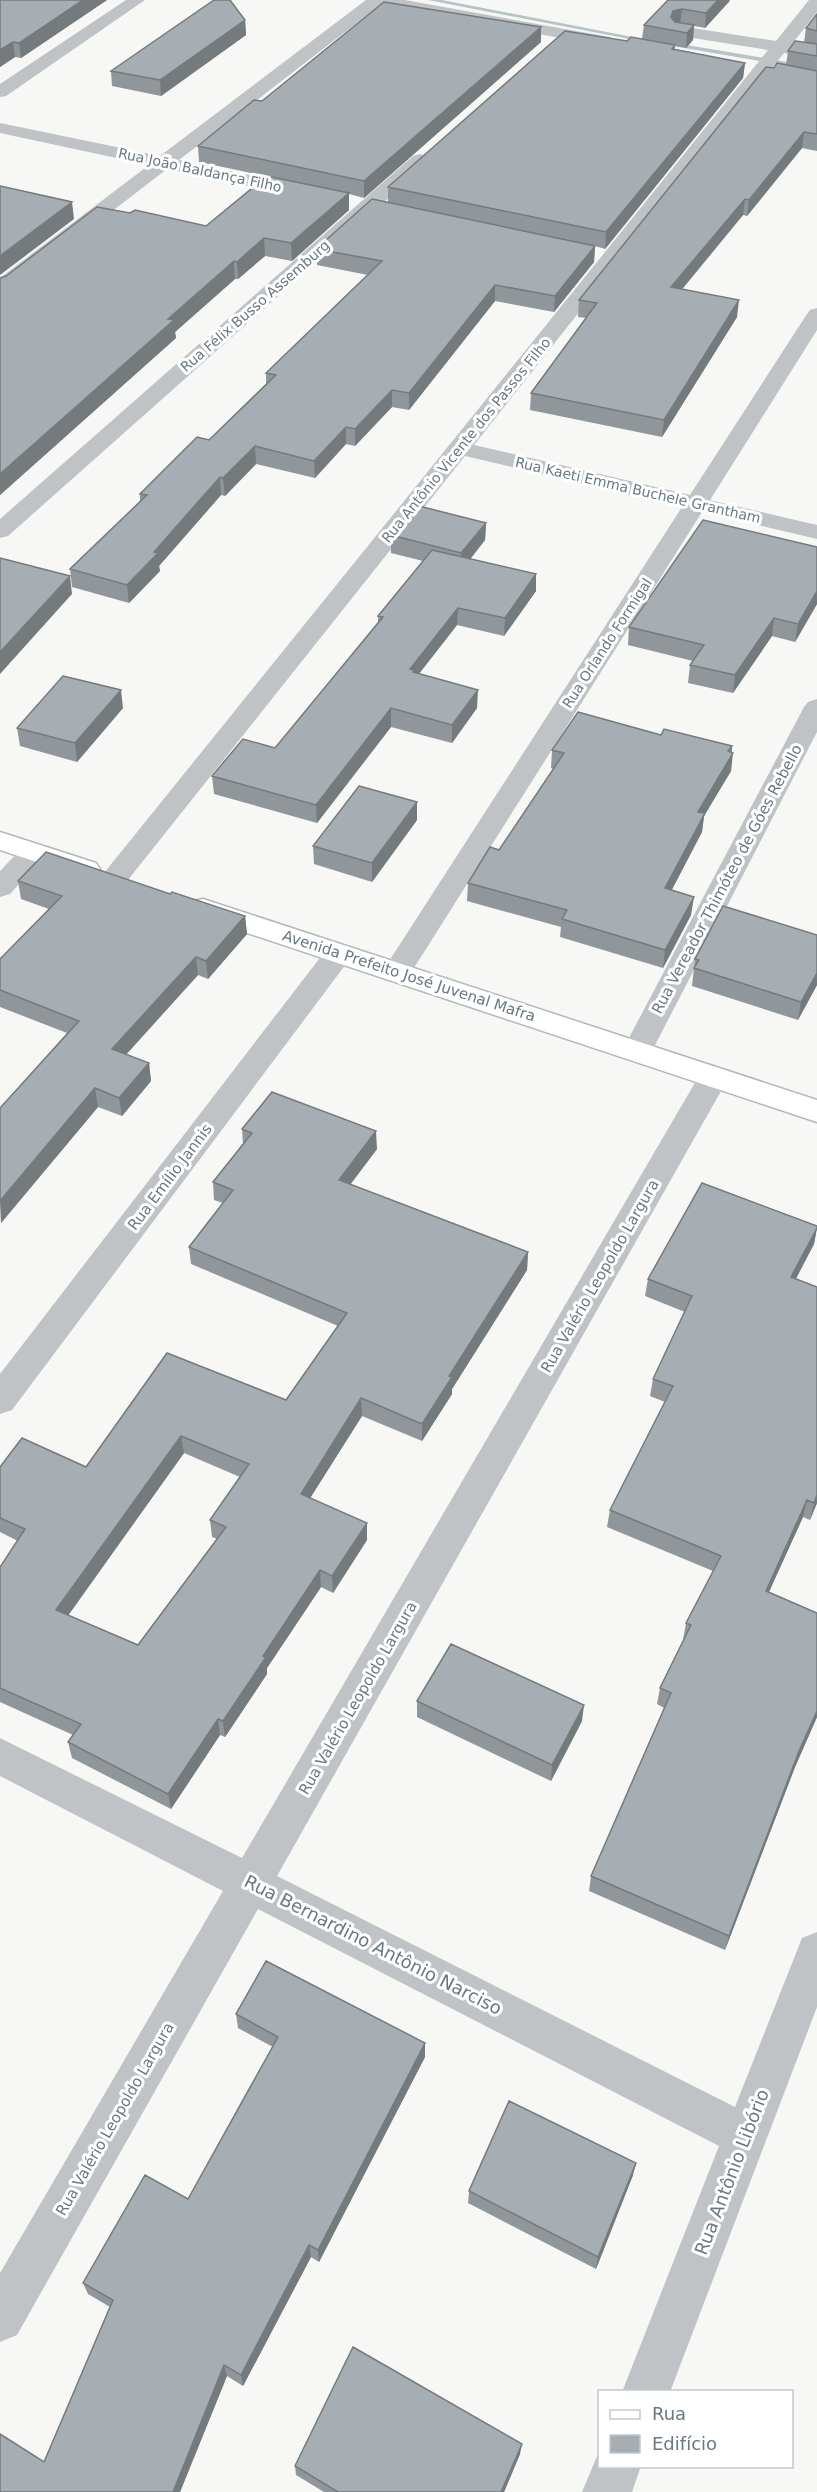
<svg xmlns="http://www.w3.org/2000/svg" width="817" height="2492" viewBox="0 0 817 2492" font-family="'DejaVu Sans',sans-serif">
	<rect width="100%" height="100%" fill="#f7f7f5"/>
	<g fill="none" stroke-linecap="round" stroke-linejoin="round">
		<path fill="#b7c3c6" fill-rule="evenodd" d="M 428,0 L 442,0 L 653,41 L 650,43 Z
			M 669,42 L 817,67 L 817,71 L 667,45 L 667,43 Z"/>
		<g stroke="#b2b7ba" stroke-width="3">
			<path id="major" d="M 0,832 L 96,863 L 100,869 L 96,875 L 86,878 L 0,850 Z
				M 203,899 L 817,1100 L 817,1122 L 193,915 L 189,908 L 193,901 Z"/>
		</g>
		<path fill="#bfc3c6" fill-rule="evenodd" d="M 126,0 L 145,0 L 6,96 L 0,97 L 0,84 Z
			M 366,0 L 405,0 L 604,36 L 610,37 L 613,41 L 610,45 L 604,46 L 380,5 L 179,160 L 310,188 L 313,192 L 310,196 L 303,198 L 167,169 L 7,292 L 0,294 L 0,278 L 149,165 L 0,133 L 0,123 L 160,156 Z
			M 809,0 L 817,0 L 817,12 L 792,44 L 817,48 L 817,58 L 784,53 L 474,445 L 690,495 L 807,314 L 810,310 L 817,308 L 817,330 L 710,500 L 817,525 L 817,539 L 702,512 L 407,979 L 397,982 L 387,979 L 382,972 L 682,507 L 465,456 L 124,885 L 114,888 L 104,885 L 100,879 L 104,873 L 768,50 L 680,36 L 674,35 L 672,31 L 674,27 L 680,26 L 776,41 Z
			M 420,154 L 427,156 L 429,160 L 427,164 L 8,536 L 0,538 L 0,519 L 413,156 Z
			M 817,699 L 817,732 L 652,1051 L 648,1058 L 637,1062 L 626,1058 L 622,1051 L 804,707 L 808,702 Z
			M 34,843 L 44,846 L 48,852 L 10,894 L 0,897 L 0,871 L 24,846 Z
			M 339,943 L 349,946 L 354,953 L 349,960 L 12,1410 L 0,1414 L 0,1374 L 329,946 Z
			M 714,1066 L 725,1069 L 729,1077 L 277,1876 L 735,2107 L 802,1938 L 817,1932 L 817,2007 L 670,2392 L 622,2392 L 719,2146 L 258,1909 L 17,2335 L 0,2342 L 0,2273 L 223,1891 L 0,1776 L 0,1738 L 242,1858 L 703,1069 Z
			M 600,2449 L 600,2466 L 641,2466 L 632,2492 L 582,2492 Z"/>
		<use href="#major" fill="#fff" fill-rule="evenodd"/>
	</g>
	<path fill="#90969a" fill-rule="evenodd" d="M 0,0 L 107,0 L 21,58 L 15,57 L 0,67 Z
		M 668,0 L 730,1 L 705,28 L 694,26 L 693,40 L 686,48 L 675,46 L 675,49 L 745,63 L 743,78 L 605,249 L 595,246 L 594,262 L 554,312 L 495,301 L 409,410 L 392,407 L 355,446 L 346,444 L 315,478 L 256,464 L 225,496 L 221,495 L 159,566 L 160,571 L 129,603 L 72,587 L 70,569 L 140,501 L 140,494 L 209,440 L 266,384 L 266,373 L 368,275 L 317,265 L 316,249 L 388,202 L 388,187 L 627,41 L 642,39 L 644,25 Z
		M 817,14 L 817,151 L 802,148 L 747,216 L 743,215 L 682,289 L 737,317 L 662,437 L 530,410 L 531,393 L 586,318 L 578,317 L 579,300 L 774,68 L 786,65 L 788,51 L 804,43 L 806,28 Z
		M 245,20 L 246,35 L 161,96 L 112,86 L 111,71 Z
		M 541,42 L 364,198 L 349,194 L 349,210 L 292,261 L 265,256 L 238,279 L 235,279 L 175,332 L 176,338 L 0,495 L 0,278 L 6,276 L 130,213 L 206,226 L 266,176 L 199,162 L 198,146 L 262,101 Z
		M 486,523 L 485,540 L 470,559 L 536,591 L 504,636 L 457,625 L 419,674 L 477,708 L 452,743 L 391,727 L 317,823 L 214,794 L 212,776 L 275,748 L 378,622 L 378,616 L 423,561 L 391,553 L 391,535 Z
		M 817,547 L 817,604 L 795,642 L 772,636 L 733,693 L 688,683 L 690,665 L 693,661 L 628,645 L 629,627 Z
		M 123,708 L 77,762 L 20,746 L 17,728 Z
		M 661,735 L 732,746 L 731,771 L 704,816 L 702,832 L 671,890 L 691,915 L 663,968 L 560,937 L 561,927 L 467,901 L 468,883 L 499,850 L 554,769 L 551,768 L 552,750 Z
		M 417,820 L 372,882 L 314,864 L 313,846 Z
		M 18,881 L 170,894 L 245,916 L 247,934 L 208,979 L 198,975 L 126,1054 L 149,1063 L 151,1081 L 122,1116 L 98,1107 L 1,1223 L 0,1108 L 67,1033 L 0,1007 L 0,959 L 49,909 L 21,899 Z
		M 817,935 L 817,985 L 798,1020 L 692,986 L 695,959 Z
		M 242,1129 L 377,1149 L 350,1185 L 528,1252 L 527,1270 L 452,1389 L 452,1394 L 422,1441 L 362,1416 L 310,1498 L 367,1540 L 333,1593 L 321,1587 L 267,1668 L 267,1674 L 225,1737 L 220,1735 L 171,1809 L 72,1758 L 68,1742 L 73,1735 L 0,1702 L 0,1567 L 18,1541 L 0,1532 L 0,1467 L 86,1467 L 286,1400 L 338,1326 L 191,1264 L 189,1247 L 223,1203 L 214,1200 L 213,1182 L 243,1144 ZM 184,1453 L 240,1477 L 210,1520 L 212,1537 L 217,1539 L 138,1645 L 68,1615 Z
		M 817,1226 L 814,1244 L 796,1279 L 817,1287 L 817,1503 L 810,1520 L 803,1517 L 769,1592 L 817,1613 L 817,1717 L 795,1767 L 725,1950 L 589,1891 L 591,1876 L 664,1708 L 657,1704 L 660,1688 L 684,1640 L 683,1640 L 686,1623 L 713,1571 L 607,1527 L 610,1510 L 665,1402 L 650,1396 L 653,1379 L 685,1312 L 645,1296 L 648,1279 Z
		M 417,1701 L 582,1721 L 551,1781 L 417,1717 Z
		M 236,2014 L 425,2057 L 319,2262 L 311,2257 L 243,2386 L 227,2376 L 180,2492 L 0,2492 L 44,2462 L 110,2307 L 88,2294 L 83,2283 L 188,2199 L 273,2047 L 238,2028 Z
		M 633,2175 L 596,2269 L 468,2203 L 469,2191 Z
		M 520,2454 L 504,2492 L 324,2492 L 296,2475 L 295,2466 Z"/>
	<path fill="#757a7d" d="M 83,0 L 107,0 L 21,58 L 19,43 Z
		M 718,0 L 730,0 L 705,28 L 706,13 Z
		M 682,9 L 680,24 L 672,26 L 670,32 L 671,17 L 673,11 Z
		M 245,20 L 246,35 L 161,96 L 160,80 Z
		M 694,25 L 693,40 L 686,48 L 687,33 Z
		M 541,27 L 541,42 L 364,198 L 364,181 Z
		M 13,42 L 15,57 L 0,67 L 0,50 Z
		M 745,63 L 743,78 L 605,249 L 606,232 Z
		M 804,132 L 802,148 L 747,216 L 749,200 Z
		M 349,193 L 349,210 L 292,261 L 291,243 Z
		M 745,199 L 743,215 L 670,304 L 671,287 Z
		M 72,202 L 74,219 L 0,275 L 0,256 Z
		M 264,238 L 265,256 L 238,279 L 237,262 Z
		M 595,246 L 594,262 L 554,312 L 555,296 Z
		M 234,261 L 235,279 L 175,332 L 176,338 L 0,495 L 0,474 L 168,319 Z
		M 495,285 L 495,301 L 409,410 L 409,393 Z
		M 739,300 L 737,317 L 662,437 L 664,420 Z
		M 392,390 L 392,407 L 355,446 L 355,429 Z
		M 346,427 L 346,444 L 315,478 L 314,461 Z
		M 255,446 L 256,464 L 225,496 L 223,478 Z
		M 220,477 L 221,495 L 159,566 L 160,571 L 129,603 L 127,585 L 154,552 Z
		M 486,523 L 485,540 L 461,571 L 461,553 Z
		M 536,574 L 536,591 L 504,636 L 505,618 Z
		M 70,576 L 72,594 L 0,674 L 0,652 Z
		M 817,591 L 817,604 L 795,642 L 798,624 Z
		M 458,608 L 457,625 L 414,680 L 410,669 Z
		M 774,618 L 772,636 L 733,693 L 735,675 Z
		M 121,690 L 123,708 L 77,762 L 75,743 Z
		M 478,690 L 477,708 L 452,743 L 452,725 Z
		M 391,708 L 391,727 L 317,823 L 316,805 Z
		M 732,746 L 730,758 L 733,753 L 731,771 L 704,816 L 702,832 L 663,907 L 665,888 L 698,812 Z
		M 417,802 L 417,820 L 372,882 L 372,863 Z
		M 694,897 L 691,915 L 663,968 L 665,950 Z
		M 245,916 L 247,934 L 208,979 L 206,961 Z
		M 196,957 L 198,975 L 115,1067 L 112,1049 Z
		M 817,973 L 817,985 L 798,1020 L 801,1002 Z
		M 149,1063 L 151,1081 L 122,1116 L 119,1098 Z
		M 95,1088 L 98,1107 L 1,1223 L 0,1201 Z
		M 376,1131 L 377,1149 L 340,1198 L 339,1180 Z
		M 817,1228 L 814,1244 L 787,1295 L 791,1277 Z
		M 528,1252 L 527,1270 L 452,1389 L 452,1394 L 422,1441 L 422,1424 L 449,1376 Z
		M 361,1398 L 362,1416 L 302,1511 L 301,1494 Z
		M 181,1436 L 184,1453 L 60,1627 L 56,1610 Z
		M 817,1495 L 817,1503 L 810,1520 L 814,1503 Z
		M 807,1500 L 803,1517 L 762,1607 L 766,1591 Z
		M 367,1523 L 367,1540 L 333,1593 L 332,1576 Z
		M 320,1570 L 321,1587 L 267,1668 L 267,1674 L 225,1737 L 223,1721 L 263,1656 Z
		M 584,1705 L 582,1721 L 551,1781 L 552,1765 Z
		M 817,1711 L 817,1717 L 795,1767 L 725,1950 L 729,1936 L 799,1751 Z
		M 218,1719 L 220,1735 L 171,1809 L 168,1794 Z
		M 425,2043 L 425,2057 L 319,2262 L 318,2250 Z
		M 636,2163 L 633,2175 L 596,2269 L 598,2257 Z
		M 309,2245 L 311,2257 L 243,2386 L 241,2375 Z
		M 224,2365 L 227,2376 L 180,2492 L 173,2492 Z
		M 522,2444 L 520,2454 L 504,2492 L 501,2492 Z"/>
	<path fill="#a7aeb3" stroke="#757a7d" stroke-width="1.5" fill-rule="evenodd" d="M 0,0 L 83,0 L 19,43 L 13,42 L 0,50 Z
		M 214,0 L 230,0 L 245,20 L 160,80 L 111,71 Z
		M 668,0 L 718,0 L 706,13 L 682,9 L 673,11 L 671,17 L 675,22 L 694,25 L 687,33 L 644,25 Z
		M 384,2 L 541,27 L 364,181 L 198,146 L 254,100 L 262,101 Z
		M 817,14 L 817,31 L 806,28 Z
		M 565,31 L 627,41 L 631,37 L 675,45 L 672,49 L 745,63 L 606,232 L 388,187 Z
		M 795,41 L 817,44 L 817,56 L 788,51 Z
		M 777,63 L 817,71 L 817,134 L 804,132 L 749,200 L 745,199 L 671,287 L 739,300 L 664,420 L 531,393 L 597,303 L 579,300 L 766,67 L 774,68 Z
		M 267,176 L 349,193 L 291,243 L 264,238 L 237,262 L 234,261 L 168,319 L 174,320 L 0,474 L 0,278 L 6,276 L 97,207 L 130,213 L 135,210 L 206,226 Z
		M 0,186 L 72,202 L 0,256 Z
		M 372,199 L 595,246 L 555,296 L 495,285 L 409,393 L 392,390 L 355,429 L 346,427 L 314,461 L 255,446 L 223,478 L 220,477 L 154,552 L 158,553 L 127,585 L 70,569 L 147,495 L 140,494 L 197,437 L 209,440 L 276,375 L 266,373 L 382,261 L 316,249 Z
		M 415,505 L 486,523 L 461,553 L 391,535 Z
		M 703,520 L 817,547 L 817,591 L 798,624 L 774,618 L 735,675 L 690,665 L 704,645 L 629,627 Z
		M 432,550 L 536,574 L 505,618 L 458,608 L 410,669 L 414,670 L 413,672 L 478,690 L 452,725 L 391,708 L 316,805 L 212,776 L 243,739 L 275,748 L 383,617 L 378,616 Z
		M 0,558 L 70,576 L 0,652 Z
		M 63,676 L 121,690 L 75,743 L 17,728 Z
		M 578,712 L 661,735 L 664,729 L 732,746 L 728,751 L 733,753 L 698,812 L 705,813 L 665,888 L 694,897 L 665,950 L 562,919 L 567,910 L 468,883 L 490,847 L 499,850 L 564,753 L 552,750 Z
		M 359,786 L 417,802 L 372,863 L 313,846 Z
		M 46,852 L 170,894 L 172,892 L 245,916 L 206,961 L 196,957 L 112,1049 L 149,1063 L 119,1098 L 95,1088 L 0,1201 L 0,1108 L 79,1021 L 0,990 L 0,959 L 62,896 L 18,881 Z
		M 723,906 L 817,935 L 817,973 L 801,1002 L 694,968 L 699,960 L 695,959 Z
		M 272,1092 L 376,1131 L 339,1180 L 528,1252 L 449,1376 L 452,1377 L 422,1424 L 361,1398 L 301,1494 L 367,1523 L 332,1576 L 320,1570 L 263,1656 L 266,1657 L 223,1721 L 218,1719 L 168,1794 L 68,1742 L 81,1724 L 0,1688 L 0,1567 L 25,1529 L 0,1518 L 0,1467 L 22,1438 L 86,1467 L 167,1353 L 286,1400 L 347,1313 L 189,1247 L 233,1190 L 213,1182 L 252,1133 L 242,1129 ZM 181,1436 L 249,1464 L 210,1520 L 226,1527 L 138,1645 L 56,1610 Z
		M 702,1183 L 817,1226 L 817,1228 L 791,1277 L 817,1287 L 817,1495 L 814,1503 L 807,1500 L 766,1591 L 817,1613 L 817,1711 L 799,1751 L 729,1936 L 591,1876 L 671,1693 L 660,1688 L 691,1625 L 686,1623 L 721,1556 L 610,1510 L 673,1386 L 653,1379 L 692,1296 L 648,1279 Z
		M 451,1644 L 584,1705 L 552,1765 L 417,1701 Z
		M 266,1961 L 425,2043 L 318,2250 L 309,2245 L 241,2375 L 224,2365 L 173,2492 L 0,2492 L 0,2434 L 44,2462 L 113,2300 L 83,2283 L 145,2175 L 188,2199 L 278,2037 L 236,2014 Z
		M 509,2101 L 636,2163 L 598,2257 L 469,2191 Z
		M 353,2347 L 522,2444 L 501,2492 L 338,2492 L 295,2466 Z"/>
	<g text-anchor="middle" stroke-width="6" stroke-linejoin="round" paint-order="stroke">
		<g font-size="14" fill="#697983" stroke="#fff">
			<text transform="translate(200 170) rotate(12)" y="5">Rua João Baldança Filho</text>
			<text transform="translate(255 306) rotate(-41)" y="5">Rua Félix Busso Assemburg</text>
			<text transform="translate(466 440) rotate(-51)" y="5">Rua Antônio Vicente dos Passos Filho</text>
			<text transform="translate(638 490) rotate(13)" y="5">Rua Kaeti Emma Buchele Grantham</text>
			<text transform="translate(607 643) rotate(-57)" y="5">Rua Orlando Formigal</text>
		</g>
		<g font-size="15" fill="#697983" stroke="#fff">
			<text transform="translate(727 879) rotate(-62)" y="5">Rua Vereador Thimóteo de Góes Rebello</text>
			<text transform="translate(409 976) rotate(18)" y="5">Avenida Prefeito José Juvenal Mafra</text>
			<text transform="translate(170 1177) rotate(-53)" y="5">Rua Emílio Jannis</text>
			<text transform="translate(600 1276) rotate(-60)" y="5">Rua Valério Leopoldo Largura</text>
			<text transform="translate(358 1698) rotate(-60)" y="5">Rua Valério Leopoldo Largura</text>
			<text transform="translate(115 2119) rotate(-60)" y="5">Rua Valério Leopoldo Largura</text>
		</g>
		<g font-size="18" fill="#697983" stroke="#fff">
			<text transform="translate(373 1945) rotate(27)" y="6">Rua Bernardino Antônio Narciso</text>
			<text transform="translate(732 2172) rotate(-69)" y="6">Rua Antônio Libório</text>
		</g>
	</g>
	<rect x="598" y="2390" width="195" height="78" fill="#ffffff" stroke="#c3c9cd" stroke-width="1.5"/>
	<rect x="610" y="2410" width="30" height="9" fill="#ffffff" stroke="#c3c9cd" stroke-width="1.5"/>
	<text x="652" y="2420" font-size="18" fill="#697983">Rua</text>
	<rect x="610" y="2435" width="30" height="18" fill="#a7aeb3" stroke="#c3c9cd" stroke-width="1.5"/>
	<text x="652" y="2450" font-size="18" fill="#697983">Edifício</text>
</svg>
